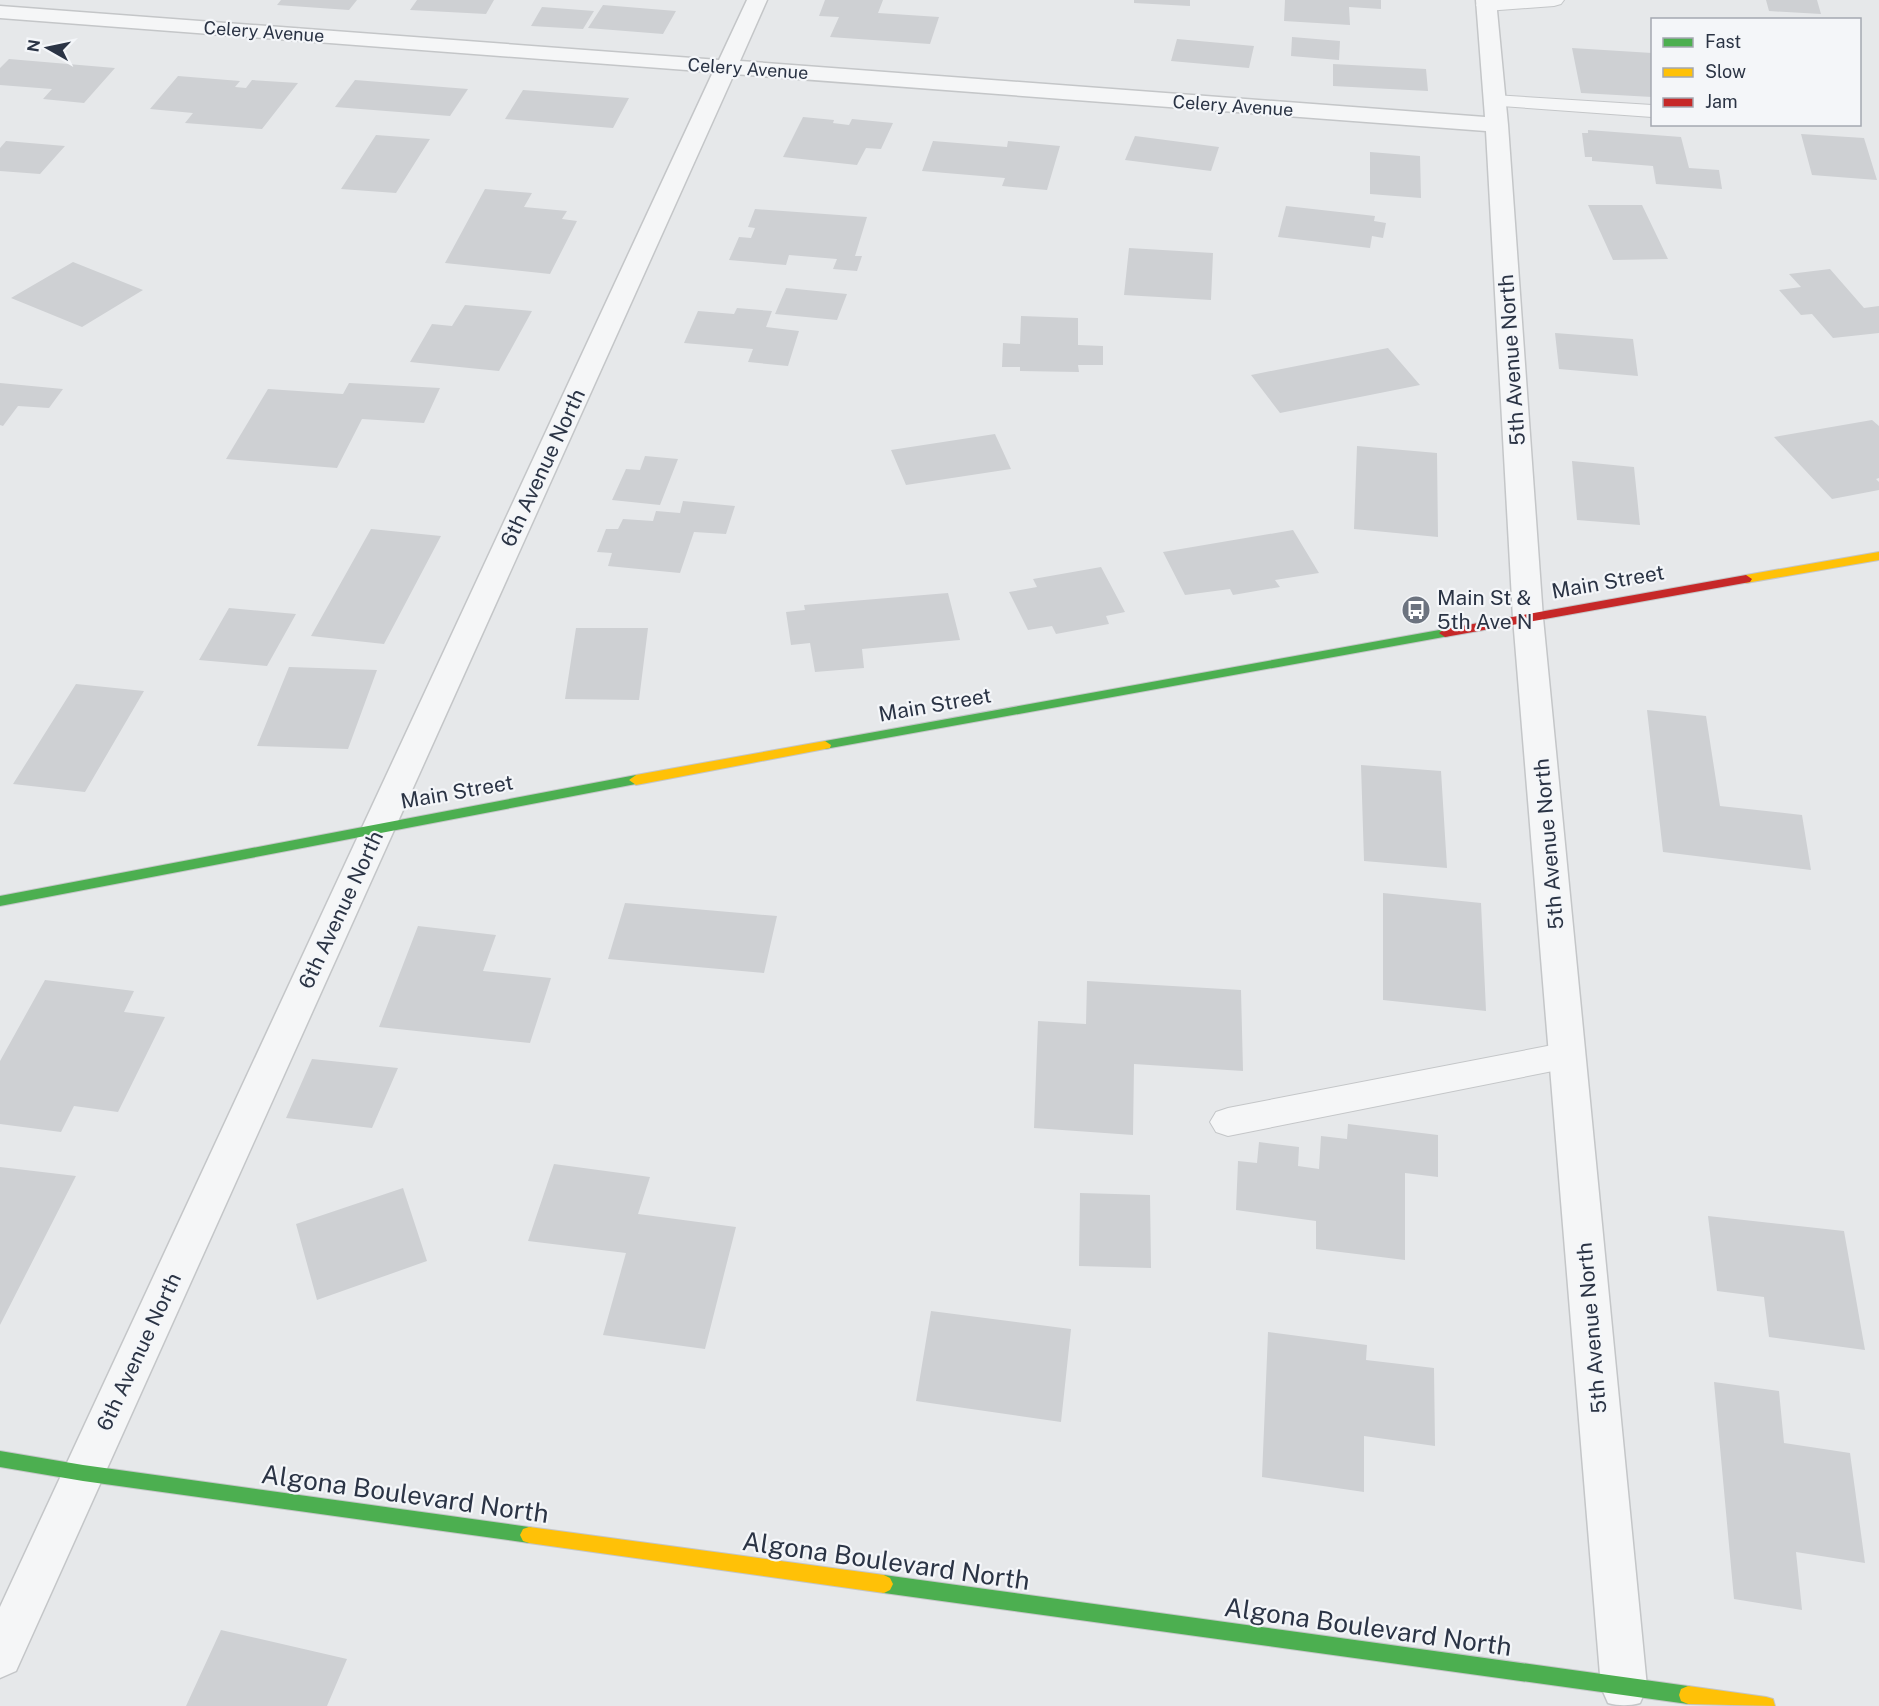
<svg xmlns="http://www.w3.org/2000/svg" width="1879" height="1706" viewBox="0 0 1879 1706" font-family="'Public Sans',sans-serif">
	<rect width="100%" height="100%" fill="#e6e8ea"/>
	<path fill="#ced0d3" d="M 281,0 L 357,0 L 349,10 L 277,5 Z
		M 417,0 L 494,0 L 486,14 L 410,10 Z
		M 825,0 L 883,0 L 878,13 L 939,17 L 930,44 L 830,37 L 839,17 L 819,16 Z
		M 1134,0 L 1190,0 L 1190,6 L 1134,3 Z
		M 1285,0 L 1381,0 L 1381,9 L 1349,7 L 1350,25 L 1284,21 Z
		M 1766,0 L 1817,0 L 1821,14 L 1769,11 Z
		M 603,5 L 676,11 L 663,34 L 588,28 Z
		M 542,7 L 594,11 L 583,29 L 531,26 Z
		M 1292,37 L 1340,41 L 1339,60 L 1291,56 Z
		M 1177,39 L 1254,46 L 1249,68 L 1171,61 Z
		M 1572,48 L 1652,53 L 1652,97 L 1581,93 Z
		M 9,59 L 115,68 L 84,103 L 43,99 L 52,89 L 0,85 L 0,68 Z
		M 1333,64 L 1426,69 L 1428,91 L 1333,86 Z
		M 178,76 L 240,81 L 235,87 L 246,88 L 252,80 L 298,83 L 262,129 L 185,123 L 193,113 L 150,109 Z
		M 355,80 L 468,89 L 450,116 L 335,107 Z
		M 523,90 L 629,98 L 613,128 L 505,119 Z
		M 803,117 L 834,120 L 833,123 L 849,125 L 852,119 L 893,123 L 881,149 L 866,148 L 857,165 L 783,157 Z
		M 1588,130 L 1681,137 L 1689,168 L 1719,170 L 1722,189 L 1656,184 L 1653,166 L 1592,161 L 1592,157 L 1585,157 L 1582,133 L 1588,133 Z
		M 1801,134 L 1864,138 L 1877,180 L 1812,175 Z
		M 376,135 L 430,139 L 396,193 L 341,189 Z
		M 1135,136 L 1219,147 L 1211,171 L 1125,160 Z
		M 6,141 L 65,146 L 40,174 L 0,171 L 0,148 Z
		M 933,141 L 1007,147 L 1008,141 L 1060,146 L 1047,190 L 1002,186 L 1005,178 L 922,171 Z
		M 1370,152 L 1420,156 L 1421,198 L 1370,194 Z
		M 485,189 L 532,193 L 524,207 L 567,211 L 562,219 L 577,221 L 550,274 L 445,263 Z
		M 1588,205 L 1642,205 L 1668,259 L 1613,260 Z
		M 1286,206 L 1375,216 L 1374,221 L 1386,223 L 1383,238 L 1372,236 L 1370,248 L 1278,237 Z
		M 755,209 L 867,217 L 855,256 L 862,256 L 857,271 L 833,269 L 837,259 L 789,255 L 786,265 L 729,260 L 739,237 L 751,238 L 755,228 L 748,227 Z
		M 1129,248 L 1213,253 L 1211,300 L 1124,295 Z
		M 73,262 L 143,290 L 82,327 L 11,298 Z
		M 1830,269 L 1864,308 L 1879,306 L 1879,333 L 1833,338 L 1812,314 L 1801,315 L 1779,290 L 1801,287 L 1789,274 Z
		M 786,288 L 847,294 L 837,320 L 775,314 Z
		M 465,305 L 532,311 L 499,371 L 410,362 L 432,324 L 452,326 Z
		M 737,308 L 772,311 L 766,327 L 799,331 L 788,366 L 748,362 L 753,349 L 684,343 L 698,311 L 734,314 Z
		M 1021,316 L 1078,318 L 1078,345 L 1103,346 L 1103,365 L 1078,365 L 1079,372 L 1020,371 L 1020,367 L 1002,367 L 1003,343 L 1020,344 Z
		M 1555,333 L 1633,339 L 1638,376 L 1559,369 Z
		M 1388,348 L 1420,385 L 1280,413 L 1251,375 Z
		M 0,383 L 63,389 L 49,408 L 18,406 L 3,426 L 0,425 Z
		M 349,383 L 440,388 L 424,423 L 362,419 L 337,468 L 226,459 L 268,389 L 343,394 Z
		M 1872,420 L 1879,426 L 1879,478 L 1876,479 L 1879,482 L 1879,490 L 1832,499 L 1774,437 Z
		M 995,434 L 1011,469 L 906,485 L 891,450 Z
		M 1357,446 L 1437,453 L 1438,537 L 1354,529 Z
		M 645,456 L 678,459 L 660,505 L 612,500 L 626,469 L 640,470 Z
		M 1572,461 L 1634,467 L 1640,525 L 1577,520 Z
		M 683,501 L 735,506 L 726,534 L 694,532 L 680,573 L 608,566 L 612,553 L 597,552 L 606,529 L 618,529 L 623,519 L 653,521 L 656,511 L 680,513 Z
		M 371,529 L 441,536 L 384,644 L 311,636 Z
		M 1293,530 L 1319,573 L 1275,580 L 1280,587 L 1233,595 L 1230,589 L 1185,595 L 1163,552 Z
		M 1101,567 L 1125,612 L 1106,616 L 1109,624 L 1056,634 L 1052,626 L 1028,630 L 1009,592 L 1037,587 L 1033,579 Z
		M 948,593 L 960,640 L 862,649 L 864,668 L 815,672 L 810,643 L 791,645 L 786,612 L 805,610 L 804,605 Z
		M 229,608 L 296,614 L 267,666 L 199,660 Z
		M 576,628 L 648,628 L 639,700 L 565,699 Z
		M 289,667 L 377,670 L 348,749 L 257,746 Z
		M 76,684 L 144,691 L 85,792 L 13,784 Z
		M 1647,710 L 1706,716 L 1720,806 L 1802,815 L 1811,870 L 1663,852 Z
		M 1361,765 L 1441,771 L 1447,868 L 1364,861 Z
		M 1383,893 L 1481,903 L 1486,1011 L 1383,1000 Z
		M 625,903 L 777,916 L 764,973 L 608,959 Z
		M 418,926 L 496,935 L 483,971 L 551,978 L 530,1043 L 379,1027 Z
		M 45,980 L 134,991 L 124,1012 L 165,1017 L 118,1112 L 74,1106 L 61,1132 L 0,1124 L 0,1061 Z
		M 1087,981 L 1241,990 L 1243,1071 L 1134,1064 L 1133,1135 L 1034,1128 L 1038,1021 L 1086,1024 Z
		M 312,1059 L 398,1068 L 372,1128 L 286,1118 Z
		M 1348,1124 L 1438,1135 L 1438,1177 L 1405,1173 L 1405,1260 L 1316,1249 L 1316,1221 L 1236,1210 L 1238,1161 L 1257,1163 L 1259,1142 L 1299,1147 L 1298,1166 L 1319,1169 L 1321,1136 L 1347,1139 Z
		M 554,1164 L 650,1177 L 638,1214 L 736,1227 L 705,1349 L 603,1335 L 626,1253 L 528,1241 Z
		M 0,1167 L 76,1176 L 0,1325 Z
		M 403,1188 L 427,1261 L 317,1300 L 296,1224 Z
		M 1080,1193 L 1150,1195 L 1151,1268 L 1079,1266 Z
		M 1708,1216 L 1844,1231 L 1865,1350 L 1769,1337 L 1764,1297 L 1717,1291 Z
		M 931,1311 L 1071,1329 L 1061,1422 L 916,1401 Z
		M 1268,1332 L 1367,1345 L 1366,1360 L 1434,1368 L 1435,1446 L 1364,1436 L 1364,1492 L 1262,1477 Z
		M 1714,1382 L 1779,1391 L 1784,1443 L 1850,1453 L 1865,1563 L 1796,1552 L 1802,1610 L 1734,1599 Z
		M 221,1630 L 347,1659 L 327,1706 L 186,1706 Z"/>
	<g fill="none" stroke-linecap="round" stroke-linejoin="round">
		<g stroke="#c4c6c8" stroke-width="2">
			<path id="lane" d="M 1564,0 L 1561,4 L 1554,6 L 1486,11 L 1479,9 L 1476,5 L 1482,0 Z
				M 1494,95 L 1652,105 L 1652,117 L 1487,105 L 1484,101 L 1487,97 Z
				M 1568,1042 L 1580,1045 L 1585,1055 L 1580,1065 L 1568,1068 L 1228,1136 L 1216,1132 L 1210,1122 L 1216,1112 L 1228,1108 Z"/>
		</g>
		<g stroke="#c4c6c8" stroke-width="3">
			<path id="street" d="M 747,0 L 767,0 L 740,61 L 1485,117 L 1476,0 L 1496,0 L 1508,125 L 1543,618 L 1647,1687 L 1640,1703 C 1629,1706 1619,1706 1608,1703 L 1601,1687 L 1513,618 L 1486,131 L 734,74 L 16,1671 L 0,1678 L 0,1607 L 713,72 L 0,18 L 0,6 L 719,60 Z"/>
		</g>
		<g stroke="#c4c6c8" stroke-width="2">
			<path id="fast" d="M 1445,629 L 1449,630 L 1451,633 L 1449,636 L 825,749 L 819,745 L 825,741 Z
				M 636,775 L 643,780 L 641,783 L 0,906 L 0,896 Z
				M 0,1451 L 83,1465 L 529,1527 L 535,1529 L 538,1535 L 535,1541 L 529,1543 L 83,1481 L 0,1467 Z
				M 884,1575 L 1688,1686 L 1695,1689 L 1697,1695 L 1695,1701 L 1688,1704 L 884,1593 L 878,1590 L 875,1584 L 878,1578 Z"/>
		</g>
		<g stroke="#c4c6c8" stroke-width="2">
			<path id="slow" d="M 1879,552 L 1879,560 L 1746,583 L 1740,579 L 1746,575 Z
				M 825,741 L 831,745 L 830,748 L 636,785 L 629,780 L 636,775 Z
				M 529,1527 L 884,1575 L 890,1578 L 893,1584 L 890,1590 L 884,1593 L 529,1543 L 523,1541 L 520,1535 L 523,1529 Z
				M 1688,1686 L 1766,1697 L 1773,1699 L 1775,1706 L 1688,1704 L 1681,1701 L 1679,1695 L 1681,1689 Z"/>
		</g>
		<g stroke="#c4c6c8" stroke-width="2">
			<path id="jam" d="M 1746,575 L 1752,579 L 1750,582 L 1445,637 L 1439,633 L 1445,629 Z"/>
		</g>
		<use href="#lane" fill="#f5f6f7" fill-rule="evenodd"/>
		<use href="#street" fill="#f5f6f7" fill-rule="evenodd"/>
		<use href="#fast" fill="#4caf50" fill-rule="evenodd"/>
		<use href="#slow" fill="#ffc107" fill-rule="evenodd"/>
		<use href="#jam" fill="#c62828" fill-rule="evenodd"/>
	</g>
	<defs>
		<g id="bus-disc" transform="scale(1.5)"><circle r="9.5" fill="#6c737f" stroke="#f4f6f9"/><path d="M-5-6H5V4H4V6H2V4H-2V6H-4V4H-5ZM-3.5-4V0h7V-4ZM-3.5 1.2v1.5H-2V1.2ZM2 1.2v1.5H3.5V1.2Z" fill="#fff"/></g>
	</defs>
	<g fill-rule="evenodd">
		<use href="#bus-disc" x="1416" y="610"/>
	</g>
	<g text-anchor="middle" stroke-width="4.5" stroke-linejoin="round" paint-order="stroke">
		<g font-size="18" fill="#2b3445" stroke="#f4f6f9">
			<text transform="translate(264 32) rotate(4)" y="6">Celery Avenue</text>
			<text transform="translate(748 69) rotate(4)" y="6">Celery Avenue</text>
			<text transform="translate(1233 106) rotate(4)" y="6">Celery Avenue</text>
		</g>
		<g font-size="21" fill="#2b3445" stroke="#f4f6f9">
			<text transform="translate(1512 360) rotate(-94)" y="7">5th Avenue North</text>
			<text transform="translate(543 468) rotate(-65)" y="7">6th Avenue North</text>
			<text transform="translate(1608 582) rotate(-10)" y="7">Main Street</text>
			<text transform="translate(935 705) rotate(-10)" y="7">Main Street</text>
			<text transform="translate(457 792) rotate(-10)" y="7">Main Street</text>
			<text transform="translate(1549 844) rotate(-95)" y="7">5th Avenue North</text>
			<text transform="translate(341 910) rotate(-65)" y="7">6th Avenue North</text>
			<text transform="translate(1592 1328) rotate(-95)" y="7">5th Avenue North</text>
			<text transform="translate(139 1352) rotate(-65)" y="7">6th Avenue North</text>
		</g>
		<g font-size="21" fill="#2b3445" stroke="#f4f6f9" text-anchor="start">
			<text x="1437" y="605">Main St &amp;<tspan x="1437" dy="24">5th Ave N</tspan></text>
		</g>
		<g font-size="26" fill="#2b3445" stroke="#f4f6f9">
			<text transform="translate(405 1494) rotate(8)" y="9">Algona Boulevard North</text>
			<text transform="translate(886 1561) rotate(8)" y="9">Algona Boulevard North</text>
			<text transform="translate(1368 1627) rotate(8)" y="9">Algona Boulevard North</text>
		</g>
	</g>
	<rect x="1651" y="18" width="210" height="108" fill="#f4f6f9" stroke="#a4a8b1" stroke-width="1.5"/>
	<rect x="1663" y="38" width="30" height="9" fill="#4caf50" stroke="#a4a8b1" stroke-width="1.5"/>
	<text x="1705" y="48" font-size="18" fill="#2b3445">Fast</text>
	<rect x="1663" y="68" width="30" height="9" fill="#ffc107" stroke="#a4a8b1" stroke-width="1.5"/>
	<text x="1705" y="78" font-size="18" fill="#2b3445">Slow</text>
	<rect x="1663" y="98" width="30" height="9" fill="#c62828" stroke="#a4a8b1" stroke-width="1.5"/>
	<text x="1705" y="108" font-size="18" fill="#2b3445">Jam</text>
	<g transform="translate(48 48) rotate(279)" stroke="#f4f6f9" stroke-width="4.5" paint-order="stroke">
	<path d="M0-4.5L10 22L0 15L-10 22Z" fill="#2b3445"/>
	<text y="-9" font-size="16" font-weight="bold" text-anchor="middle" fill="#2b3445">N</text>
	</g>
</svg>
